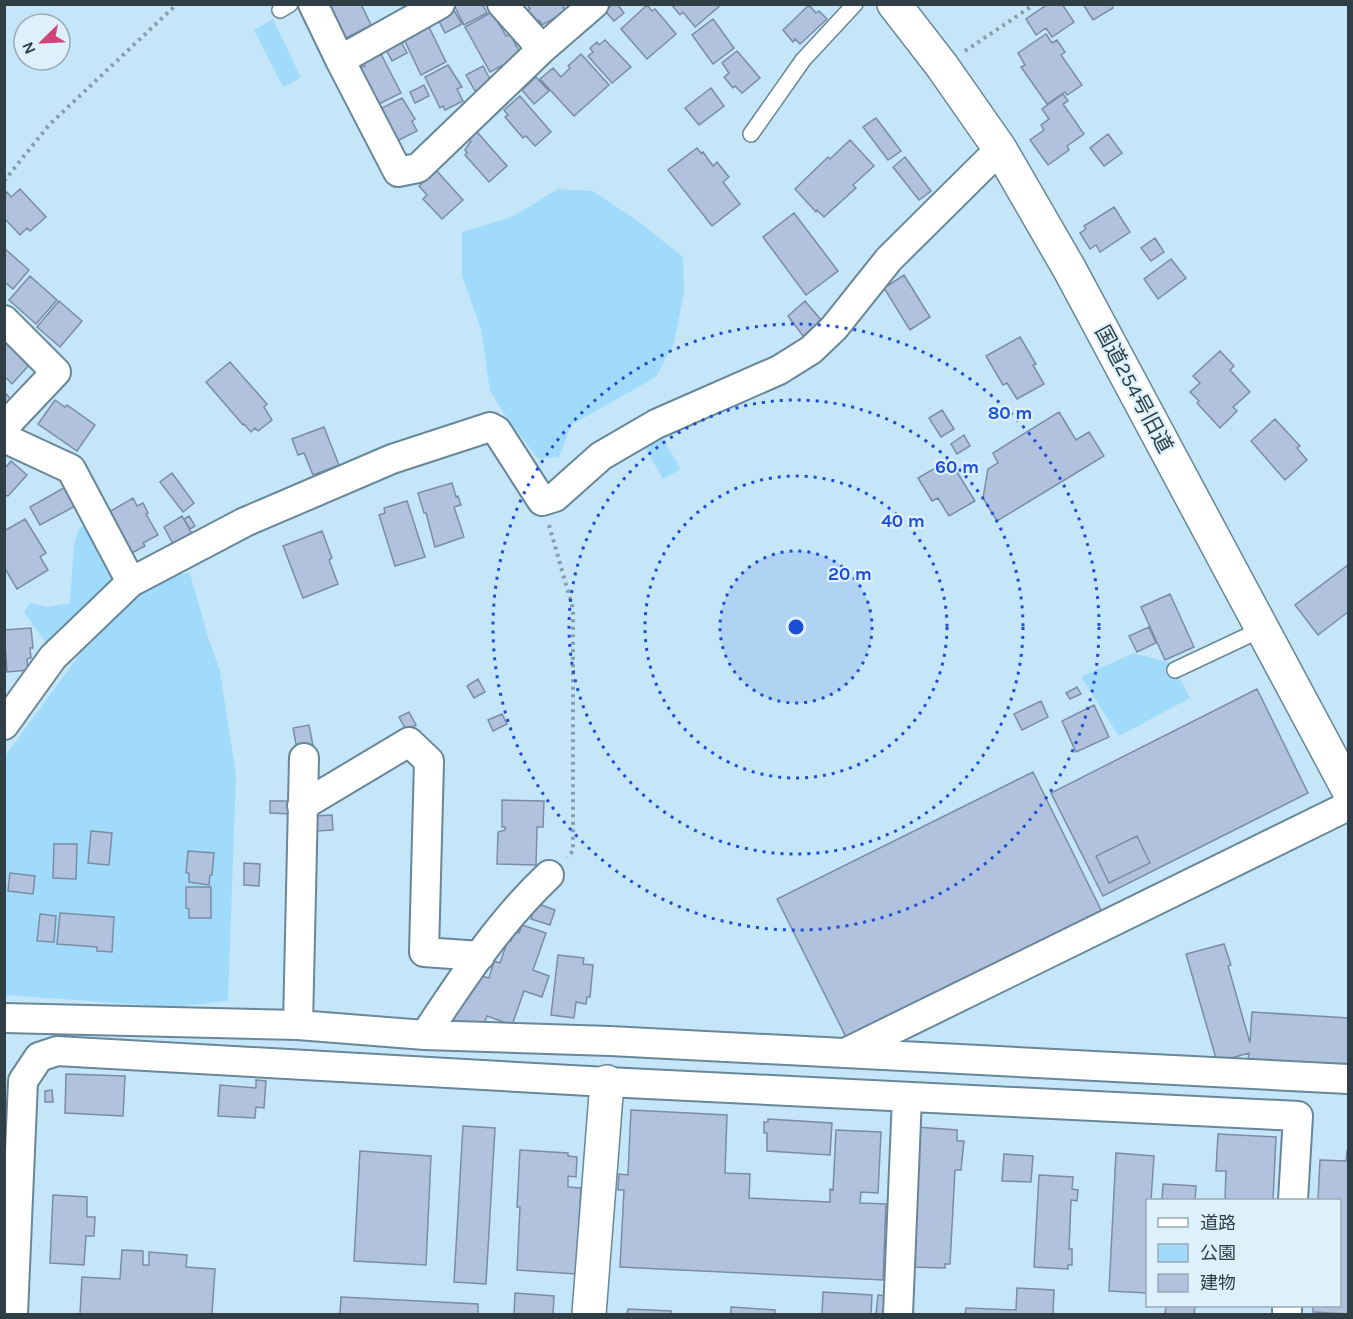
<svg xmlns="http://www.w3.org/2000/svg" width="1353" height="1319" viewBox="0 0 1353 1319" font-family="Karla,'Noto Sans JP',sans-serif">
	<rect width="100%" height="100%" fill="#c4e6f8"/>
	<path fill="#a1dbfb" d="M 273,19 L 301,78 L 283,87 L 254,30 Z
		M 558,189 L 593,191 L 639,222 L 683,257 L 684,292 L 674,343 L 656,377 L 571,425 L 559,457 L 538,459 L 505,415 L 490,391 L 481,329 L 462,276 L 462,232 L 512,217 Z
		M 658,431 L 681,469 L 663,479 L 641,441 Z
		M 91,523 L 119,577 L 50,649 L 24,612 L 30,603 L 48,607 L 70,603 L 74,545 L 79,528 Z
		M 190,573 L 208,637 L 220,671 L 236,775 L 228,1001 L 173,1007 L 5,995 L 5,756 L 82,651 L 134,598 L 168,575 Z
		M 1133,653 L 1172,663 L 1190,698 L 1119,736 L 1081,677 Z"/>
	<path fill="#b0c2dd" stroke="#7b8ca6" stroke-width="1.5" d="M 329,4 L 361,4 L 371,25 L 346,38 Z
		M 482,4 L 487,13 L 464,25 L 454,5 Z
		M 527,4 L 562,4 L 566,12 L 542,25 L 539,20 L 533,24 L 526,11 L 530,9 Z
		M 613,4 L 617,4 L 624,13 L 614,21 L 605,11 Z
		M 671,4 L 722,4 L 695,27 L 683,12 L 680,15 Z
		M 1048,4 L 1062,4 L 1074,22 L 1052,37 L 1046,28 L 1036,35 L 1026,19 Z
		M 1083,4 L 1111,4 L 1113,8 L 1093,20 Z
		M 647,5 L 652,11 L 655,9 L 676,34 L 647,59 L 621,29 Z
		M 809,5 L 816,13 L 819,11 L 827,19 L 800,44 L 795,39 L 793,42 L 783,30 Z
		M 452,7 L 462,24 L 445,33 L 436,15 Z
		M 492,12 L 506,36 L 510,34 L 521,55 L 490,72 L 465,27 Z
		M 713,19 L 734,48 L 713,64 L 692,35 Z
		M 428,25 L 446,62 L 421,75 L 403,37 Z
		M 1046,34 L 1052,43 L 1057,40 L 1065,52 L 1061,55 L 1082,85 L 1067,95 L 1065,92 L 1047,104 L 1021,67 L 1025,65 L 1018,53 Z
		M 398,36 L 407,53 L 392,61 L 383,44 Z
		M 605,40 L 631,67 L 612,83 L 588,56 L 593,52 L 590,48 L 597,42 L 599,45 Z
		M 737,51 L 760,78 L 742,93 L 735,86 L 733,88 L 724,77 L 729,73 L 722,63 Z
		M 381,54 L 401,93 L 377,105 L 359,68 L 365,66 L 363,62 Z
		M 581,54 L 609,85 L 574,116 L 540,79 L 553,68 L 561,77 L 570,68 L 568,66 Z
		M 448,65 L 462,87 L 457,89 L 463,101 L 445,110 L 443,106 L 440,108 L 425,77 Z
		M 483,66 L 492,83 L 475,91 L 466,75 Z
		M 536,77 L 549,91 L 534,104 L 522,90 Z
		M 424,85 L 429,96 L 415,103 L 410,92 Z
		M 711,88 L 724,106 L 699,125 L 685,108 Z
		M 1063,94 L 1068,101 L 1063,104 L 1084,134 L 1067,146 L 1069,150 L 1048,165 L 1030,140 L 1044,130 L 1041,125 L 1049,119 L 1042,109 Z
		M 520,96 L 551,132 L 535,146 L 526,136 L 523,138 L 505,117 L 508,115 L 504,110 Z
		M 402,98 L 415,119 L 412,121 L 417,131 L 397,141 L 380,109 Z
		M 876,118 L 901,151 L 888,160 L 863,127 Z
		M 477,132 L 507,166 L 489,182 L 465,155 L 467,153 L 465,150 L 471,141 L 469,139 Z
		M 1108,134 L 1122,153 L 1104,166 L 1090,148 Z
		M 850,140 L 874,166 L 853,185 L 856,188 L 824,217 L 817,210 L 816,212 L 795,189 L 828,157 L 830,159 Z
		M 697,148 L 701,153 L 703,152 L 713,166 L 717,162 L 729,177 L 723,182 L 740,204 L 712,226 L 668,170 Z
		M 905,157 L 931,191 L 919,200 L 893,167 Z
		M 436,170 L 463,200 L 442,219 L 423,199 L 427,195 L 419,186 Z
		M 20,189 L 46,217 L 30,231 L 27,228 L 20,235 L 4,218 L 4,195 L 7,192 L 11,197 Z
		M 1114,207 L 1130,232 L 1100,252 L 1096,245 L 1090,249 L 1080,233 L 1086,229 L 1084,226 Z
		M 794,213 L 838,271 L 806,295 L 763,237 Z
		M 1155,238 L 1164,252 L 1151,261 L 1141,248 Z
		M 4,248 L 29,270 L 13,289 L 7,284 L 4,286 Z
		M 1171,259 L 1186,278 L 1158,299 L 1144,279 Z
		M 904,275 L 930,317 L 910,330 L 884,288 Z
		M 30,276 L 57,300 L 36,324 L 9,300 Z
		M 59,301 L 82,321 L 60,347 L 37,327 Z
		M 805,301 L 822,321 L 803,336 L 788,316 Z
		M 1020,337 L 1036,364 L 1033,365 L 1044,384 L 1017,399 L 1007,383 L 1003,385 L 986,356 Z
		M 4,341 L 30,364 L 12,384 L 4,376 Z
		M 1220,351 L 1234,366 L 1230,370 L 1250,392 L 1233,407 L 1237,411 L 1220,428 L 1197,403 L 1199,401 L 1190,392 L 1200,383 L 1193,376 Z
		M 230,362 L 267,404 L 264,407 L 272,420 L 258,431 L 255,428 L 251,432 L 244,424 L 243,425 L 206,382 Z
		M 4,392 L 11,399 L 7,403 L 4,402 Z
		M 55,400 L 65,407 L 67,405 L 95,425 L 77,451 L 38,424 Z
		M 942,410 L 954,429 L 941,437 L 929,418 Z
		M 1059,412 L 1076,440 L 1089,432 L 1104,456 L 997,521 L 983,498 L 988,469 L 998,463 L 993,453 Z
		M 1275,419 L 1300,446 L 1297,448 L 1307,460 L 1285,480 L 1251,441 Z
		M 324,427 L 339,465 L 313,475 L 304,453 L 298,455 L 292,439 Z
		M 964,435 L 970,446 L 957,454 L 951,444 Z
		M 11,461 L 27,475 L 8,496 L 4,495 L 4,464 L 7,466 Z
		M 947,461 L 954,474 L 957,472 L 975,501 L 949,516 L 938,498 L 932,501 L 918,478 Z
		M 172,473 L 194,503 L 183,512 L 160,482 Z
		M 452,483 L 456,497 L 458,496 L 461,505 L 454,507 L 464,537 L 435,547 L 426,513 L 424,513 L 418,493 Z
		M 69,485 L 79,504 L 40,525 L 30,507 Z
		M 133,498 L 137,506 L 143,503 L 148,513 L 146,514 L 158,535 L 143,543 L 145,546 L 132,553 L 109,512 Z
		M 407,501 L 425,557 L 395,566 L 379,515 L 385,513 L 384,508 Z
		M 182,516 L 192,534 L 173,544 L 164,527 Z
		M 189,516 L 195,526 L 190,529 L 184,519 Z
		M 25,519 L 46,553 L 40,557 L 48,570 L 17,589 L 4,567 L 4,531 Z
		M 322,531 L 332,558 L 329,560 L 338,584 L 303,598 L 283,546 Z
		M 1348,565 L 1348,612 L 1318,635 L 1295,605 Z
		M 1170,594 L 1194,647 L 1165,660 L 1141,607 Z
		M 1149,627 L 1156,643 L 1137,652 L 1129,636 Z
		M 31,628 L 33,648 L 30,648 L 31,658 L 27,659 L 28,670 L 7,672 L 4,630 Z
		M 478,679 L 485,692 L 474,698 L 467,686 Z
		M 1077,687 L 1081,694 L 1070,699 L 1066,693 Z
		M 1257,689 L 1308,793 L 1103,896 L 1051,793 Z
		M 1041,701 L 1048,717 L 1022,730 L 1014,714 Z
		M 1094,705 L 1109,737 L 1076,752 L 1062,721 Z
		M 409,712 L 416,725 L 406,730 L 399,717 Z
		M 502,714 L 507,724 L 493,731 L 488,720 Z
		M 309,725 L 313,746 L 297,749 L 293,728 Z
		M 1033,772 L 1102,912 L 847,1039 L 777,899 Z
		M 502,800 L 544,801 L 543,827 L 537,827 L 536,865 L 497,864 L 498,832 L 505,830 L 505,827 L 502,827 Z
		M 270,801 L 292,801 L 291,814 L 270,813 Z
		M 332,815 L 333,830 L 316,831 L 315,816 Z
		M 91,831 L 112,833 L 109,865 L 88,863 Z
		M 1137,836 L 1150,863 L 1109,883 L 1096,856 Z
		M 54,844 L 77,844 L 76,879 L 53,878 Z
		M 188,851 L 214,853 L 212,875 L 210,875 L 209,885 L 189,882 L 189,873 L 186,873 Z
		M 244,863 L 260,864 L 259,886 L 244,885 Z
		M 10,873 L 35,876 L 33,894 L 8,891 Z
		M 186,887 L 211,887 L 211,918 L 189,918 L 189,909 L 186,908 Z
		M 536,903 L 555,910 L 550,925 L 531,919 Z
		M 60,913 L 114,917 L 112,952 L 97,951 L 97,947 L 57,944 Z
		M 40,914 L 56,916 L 54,942 L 37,941 Z
		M 522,925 L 546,933 L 533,970 L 549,976 L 542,997 L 524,991 L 512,1025 L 487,1016 L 484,1024 L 452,1023 L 458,1004 L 482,976 L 489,978 L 494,961 L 500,963 L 508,940 L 511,941 L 514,931 L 519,933 Z
		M 1224,944 L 1231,965 L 1228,966 L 1250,1043 L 1252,1012 L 1348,1018 L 1348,1067 L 1248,1061 L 1249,1053 L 1217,1062 L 1186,954 Z
		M 558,955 L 584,958 L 583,964 L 593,965 L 590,997 L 587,997 L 586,1004 L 576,1002 L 574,1018 L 551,1015 Z
		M 66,1074 L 125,1076 L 123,1116 L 65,1113 Z
		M 256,1080 L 266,1081 L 264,1108 L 256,1107 L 255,1118 L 218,1116 L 220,1085 L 256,1088 Z
		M 52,1090 L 53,1102 L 45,1102 L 45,1091 Z
		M 631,1110 L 727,1115 L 725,1173 L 750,1174 L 749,1198 L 830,1202 L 830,1189 L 833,1190 L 836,1130 L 881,1132 L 878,1193 L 861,1192 L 860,1203 L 886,1204 L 883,1280 L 620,1267 L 624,1190 L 618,1190 L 619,1174 L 628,1175 Z
		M 768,1119 L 832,1123 L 830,1155 L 767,1151 L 767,1133 L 764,1133 L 764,1122 L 768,1122 Z
		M 463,1126 L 495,1128 L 486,1284 L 454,1282 Z
		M 916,1127 L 957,1130 L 957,1141 L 964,1141 L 961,1170 L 955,1170 L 950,1264 L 945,1264 L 945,1268 L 911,1267 Z
		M 1218,1134 L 1276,1137 L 1273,1200 L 1225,1200 L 1226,1171 L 1216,1171 Z
		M 520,1150 L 568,1153 L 568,1156 L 577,1157 L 576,1177 L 568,1176 L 568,1187 L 581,1188 L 576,1274 L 517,1270 L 520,1207 L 517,1207 Z
		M 360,1151 L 431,1156 L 426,1265 L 354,1261 Z
		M 1347,1151 L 1348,1151 L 1348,1314 L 1313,1312 L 1313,1306 L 1340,1306 L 1340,1200 L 1318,1200 L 1320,1160 L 1346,1161 Z
		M 1116,1153 L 1154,1156 L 1151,1200 L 1148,1200 L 1147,1293 L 1109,1291 Z
		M 1004,1154 L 1033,1156 L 1031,1182 L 1002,1181 Z
		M 1039,1175 L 1073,1177 L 1072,1189 L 1078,1190 L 1077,1201 L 1071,1200 L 1069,1249 L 1072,1249 L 1072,1265 L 1068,1265 L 1068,1269 L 1034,1267 Z
		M 1163,1184 L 1196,1186 L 1195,1200 L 1162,1200 Z
		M 53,1195 L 87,1197 L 87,1217 L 95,1217 L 94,1236 L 86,1236 L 84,1265 L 50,1263 Z
		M 122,1250 L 143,1251 L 143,1265 L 149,1265 L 149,1252 L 187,1255 L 186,1267 L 215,1269 L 212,1314 L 80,1314 L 82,1277 L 120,1279 Z
		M 1017,1288 L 1054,1290 L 1053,1314 L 965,1314 L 966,1308 L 1016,1310 Z
		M 823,1292 L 872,1295 L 871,1314 L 822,1314 Z
		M 515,1293 L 554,1296 L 553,1314 L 514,1314 Z
		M 878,1295 L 887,1296 L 885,1314 L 876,1314 Z
		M 341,1297 L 478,1304 L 478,1314 L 340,1314 Z
		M 1166,1306 L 1195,1306 L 1194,1314 L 1165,1314 Z
		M 731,1307 L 775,1310 L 775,1314 L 731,1314 Z
		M 628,1309 L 671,1311 L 671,1314 L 627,1314 Z"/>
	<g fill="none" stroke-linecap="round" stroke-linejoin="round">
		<g stroke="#688798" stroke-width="18">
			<path id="service" d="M 280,10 L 290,4
				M 751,134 L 803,60 L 855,4
				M 1175,670 L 1262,629"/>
		</g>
		<g stroke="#688798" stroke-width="32">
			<path id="minor" d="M 313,4 L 340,60
				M 440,4 L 340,60 L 398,172 L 418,168 L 542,49 L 594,4
				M 502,4 L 542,49
				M 4,320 L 56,372 L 4,427
				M 4,438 L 71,469 L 131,582
				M 4,725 L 53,657 L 131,582 L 245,522 L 392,459 L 490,427 L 497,431 L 542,501 L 555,497 L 601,456 L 656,424 L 779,370 L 811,350 L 834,328 L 889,259 L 1000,149
				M 302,806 L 409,742 L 429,761 L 424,952 L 480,956
				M 4,1018 L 298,1025 L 425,1035 L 610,1041 L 1348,1079
				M 298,1025 L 304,758
				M 425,1035 C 462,979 500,921 549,875
				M 845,1053 L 1348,806
				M 13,1314 L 23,1081 L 39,1057 L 57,1051 L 607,1082 L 1298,1116 L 1293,1200
				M 898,1314 L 907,1097
				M 1287,1314 L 1287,1306"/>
		</g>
		<g stroke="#688798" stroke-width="36">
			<path id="tertiary" d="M 894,4 L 942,66 L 1000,149 L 1070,270 L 1348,789
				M 589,1314 L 607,1082"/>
		</g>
		<path stroke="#849eab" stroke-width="4" stroke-dasharray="3 4.5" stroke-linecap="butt" d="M 965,51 L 1035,4
			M 4,181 L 49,125 L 177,4
			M 549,525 L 573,609 L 573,851 L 567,857"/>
		<use href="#service" stroke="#fff" stroke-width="15"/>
		<use href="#minor" stroke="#fff" stroke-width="28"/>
		<use href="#tertiary" stroke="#fff" stroke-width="33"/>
	</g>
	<circle cx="796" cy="627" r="76" fill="#1d4ed8" fill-opacity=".12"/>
	<g fill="none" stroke="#1d4ed8" stroke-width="3" stroke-dasharray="3 6">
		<circle cx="796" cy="627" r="76"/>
		<circle cx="796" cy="627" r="151"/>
		<circle cx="796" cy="627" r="227"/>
		<circle cx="796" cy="627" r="303"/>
	</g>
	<g text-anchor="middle" stroke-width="4.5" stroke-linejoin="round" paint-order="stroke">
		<g font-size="21" fill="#303e45" stroke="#ddf1fc">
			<text transform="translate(1134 389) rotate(62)" y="7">国道254号旧道</text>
		</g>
	</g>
	<circle cx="796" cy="627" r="9" fill="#1d4ed8" stroke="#ddf1fc" stroke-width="3"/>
	<g font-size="18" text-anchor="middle" font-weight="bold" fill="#1d4ed8" stroke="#ddf1fc" stroke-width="4.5" stroke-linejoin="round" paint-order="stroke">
		<text x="1010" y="419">80 m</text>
		<text x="957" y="473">60 m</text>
		<text x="903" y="527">40 m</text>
		<text x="850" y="580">20 m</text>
	</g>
	<rect width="1353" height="1319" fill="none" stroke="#303e45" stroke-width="12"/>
	<rect x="1146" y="1199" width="195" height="108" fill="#ddf1fc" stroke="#98a9b3" stroke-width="1.5"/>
	<rect x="1158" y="1218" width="30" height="9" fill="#ffffff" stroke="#98a9b3" stroke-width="1.5"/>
	<text x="1200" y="1229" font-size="18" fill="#303e45">道路</text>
	<rect x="1158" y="1244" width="30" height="18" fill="#a1dbfb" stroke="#98a9b3" stroke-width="1.5"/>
	<text x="1200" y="1259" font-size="18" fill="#303e45">公園</text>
	<rect x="1158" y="1274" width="30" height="18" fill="#b0c2dd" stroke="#98a9b3" stroke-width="1.5"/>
	<text x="1200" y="1289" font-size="18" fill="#303e45">建物</text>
	<g transform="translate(42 42) rotate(246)"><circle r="28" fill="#ddf1fc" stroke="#98a9b3" stroke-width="1.5"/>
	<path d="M0-4.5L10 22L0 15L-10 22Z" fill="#d04477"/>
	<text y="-9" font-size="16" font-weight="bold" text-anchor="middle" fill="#303e45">N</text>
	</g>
</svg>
